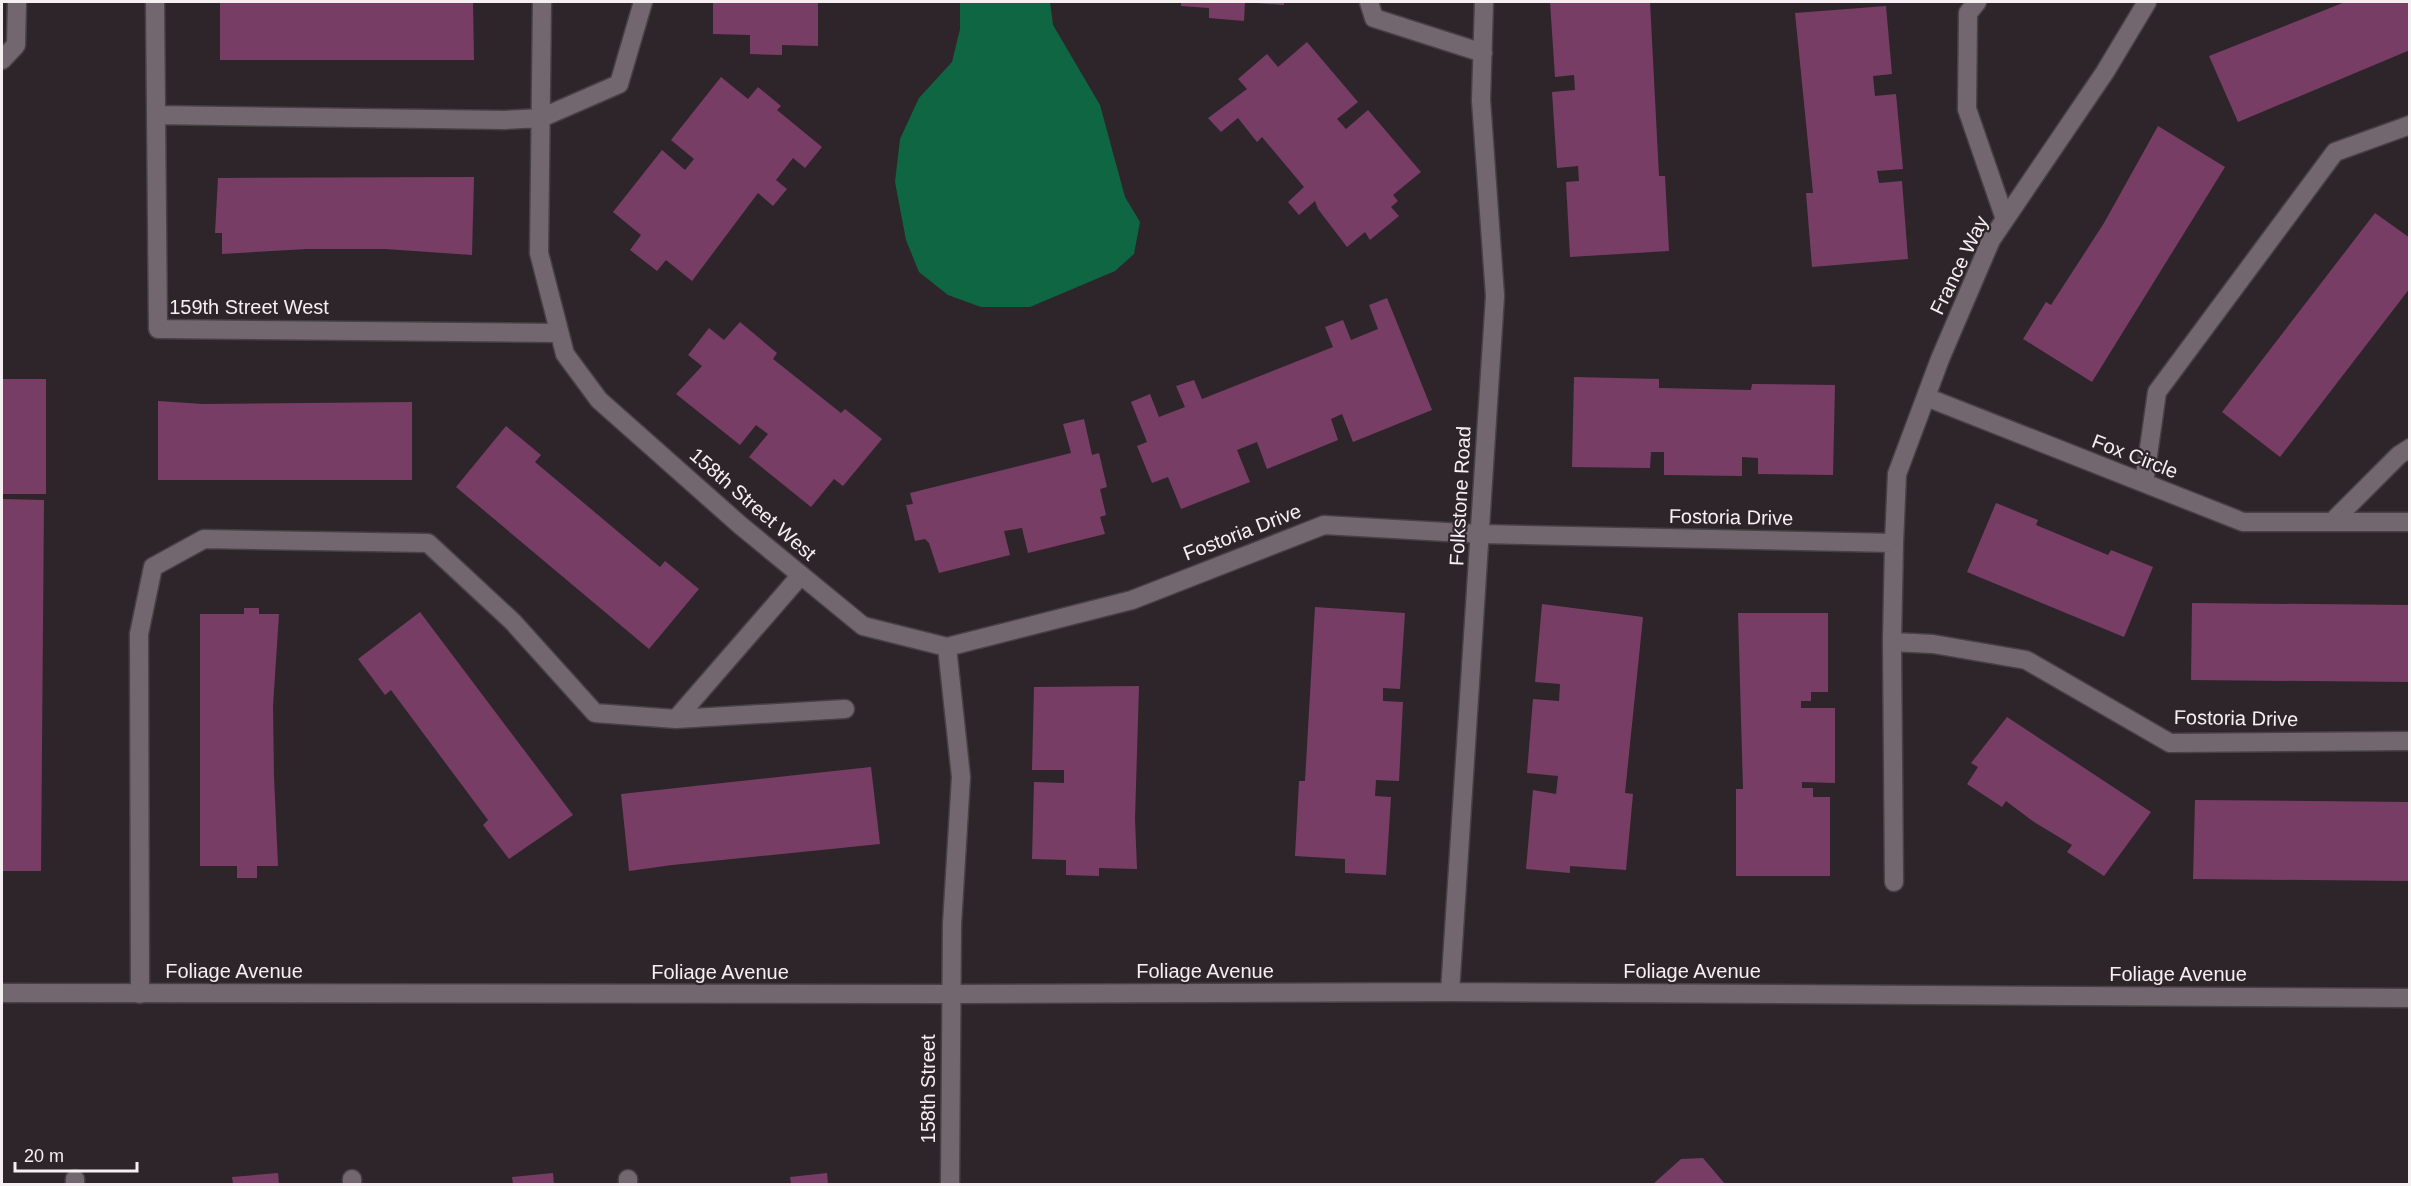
<svg xmlns="http://www.w3.org/2000/svg" width="2411" height="1186" viewBox="0 0 2411 1186" font-family="Helvetica,sans-serif">
	<rect width="100%" height="100%" fill="#2e252b"/>
	<path fill="#0f6643" d="M 960,2 L 1050,2 L 1053,25 L 1100,105 L 1125,197 L 1140,222 L 1134,254 L 1115,271 L 1030,307 L 981,307 L 948,295 L 919,272 L 906,240 L 895,182 L 900,139 L 919,98 L 952,62 L 960,29 Z"/>
	<path fill="#783d64" d="M 220,2 L 473,2 L 474,60 L 220,60 Z
		M 713,2 L 818,2 L 818,46 L 782,45 L 782,55 L 750,54 L 750,35 L 713,34 Z
		M 1181,2 L 1245,2 L 1244,21 L 1209,18 L 1209,8 L 1181,6 Z
		M 1256,2 L 1284,2 L 1284,5 L 1256,3 Z
		M 1550,2 L 1650,2 L 1659,176 L 1665,176 L 1669,251 L 1570,257 L 1566,182 L 1579,181 L 1578,166 L 1557,168 L 1552,92 L 1575,90 L 1574,75 L 1555,77 Z
		M 2345,2 L 2410,2 L 2410,50 L 2238,122 L 2209,56 Z
		M 1886,6 L 1892,74 L 1873,76 L 1875,96 L 1896,94 L 1903,169 L 1877,171 L 1879,183 L 1902,181 L 1908,259 L 1812,267 L 1806,193 L 1813,193 L 1795,13 Z
		M 1307,42 L 1358,102 L 1337,119 L 1346,129 L 1368,110 L 1421,172 L 1393,195 L 1398,201 L 1391,207 L 1399,216 L 1370,240 L 1365,232 L 1347,247 L 1318,209 L 1315,201 L 1299,215 L 1288,202 L 1304,187 L 1262,137 L 1257,142 L 1238,118 L 1221,132 L 1208,118 L 1247,89 L 1238,79 L 1267,54 L 1278,67 Z
		M 721,77 L 748,99 L 758,87 L 781,106 L 777,110 L 822,147 L 805,168 L 793,158 L 776,180 L 787,189 L 773,206 L 758,193 L 692,281 L 666,260 L 657,271 L 630,250 L 641,235 L 613,212 L 662,150 L 685,170 L 694,159 L 671,140 Z
		M 2158,126 L 2225,167 L 2092,382 L 2023,339 L 2046,302 L 2051,305 L 2104,223 Z
		M 474,177 L 472,255 L 385,249 L 307,249 L 222,254 L 222,233 L 215,233 L 218,178 Z
		M 2375,213 L 2410,238 L 2410,288 L 2280,457 L 2222,412 Z
		M 1387,298 L 1432,410 L 1353,442 L 1342,414 L 1331,419 L 1338,440 L 1267,469 L 1257,442 L 1237,450 L 1250,482 L 1181,509 L 1168,477 L 1152,483 L 1137,446 L 1147,442 L 1131,402 L 1150,394 L 1159,417 L 1185,407 L 1176,386 L 1194,380 L 1202,399 L 1333,347 L 1325,327 L 1343,320 L 1351,340 L 1378,329 L 1369,305 Z
		M 740,322 L 777,353 L 773,359 L 841,413 L 845,409 L 882,439 L 843,486 L 834,479 L 811,507 L 749,457 L 768,434 L 756,425 L 740,445 L 676,394 L 702,366 L 688,355 L 709,328 L 724,340 Z
		M 1574,377 L 1659,379 L 1659,388 L 1751,390 L 1752,384 L 1835,385 L 1833,475 L 1758,474 L 1758,458 L 1742,457 L 1742,476 L 1664,475 L 1664,452 L 1651,452 L 1650,468 L 1572,467 Z
		M 2,379 L 46,379 L 46,494 L 2,494 Z
		M 158,401 L 203,404 L 412,402 L 412,480 L 158,480 Z
		M 1084,419 L 1092,455 L 1099,453 L 1107,487 L 1100,489 L 1106,515 L 1100,517 L 1105,534 L 1028,553 L 1022,528 L 1004,531 L 1010,555 L 939,573 L 929,543 L 925,539 L 915,541 L 906,505 L 913,504 L 910,493 L 1071,453 L 1063,424 Z
		M 506,426 L 541,455 L 535,462 L 660,567 L 665,561 L 699,589 L 649,649 L 456,487 Z
		M 2,499 L 44,500 L 41,871 L 2,871 Z
		M 1996,503 L 2038,520 L 2036,525 L 2108,555 L 2111,550 L 2153,567 L 2124,637 L 1967,572 Z
		M 2192,603 L 2410,605 L 2410,682 L 2191,680 Z
		M 1542,604 L 1643,617 L 1625,793 L 1633,794 L 1626,870 L 1570,866 L 1570,873 L 1526,869 L 1533,790 L 1556,794 L 1558,776 L 1527,773 L 1533,699 L 1559,701 L 1560,684 L 1535,682 Z
		M 1315,607 L 1405,613 L 1400,689 L 1383,688 L 1383,701 L 1403,702 L 1399,781 L 1376,780 L 1375,796 L 1391,797 L 1386,875 L 1345,873 L 1345,859 L 1295,856 L 1299,781 L 1305,781 Z
		M 244,608 L 259,608 L 259,614 L 279,614 L 273,706 L 274,777 L 278,866 L 257,866 L 257,878 L 237,878 L 237,866 L 200,866 L 200,614 L 244,614 Z
		M 420,612 L 573,815 L 509,859 L 483,825 L 488,820 L 391,690 L 385,695 L 358,659 Z
		M 1738,613 L 1828,613 L 1828,692 L 1811,692 L 1811,701 L 1801,701 L 1801,708 L 1835,708 L 1835,783 L 1802,782 L 1802,788 L 1813,788 L 1813,797 L 1830,797 L 1830,876 L 1736,876 L 1736,789 L 1743,789 Z
		M 1139,686 L 1135,819 L 1137,869 L 1099,868 L 1099,876 L 1066,875 L 1066,860 L 1032,859 L 1034,782 L 1064,783 L 1064,770 L 1032,770 L 1034,687 Z
		M 2007,717 L 2151,812 L 2104,876 L 2067,852 L 2072,845 L 2034,822 L 2006,801 L 2002,807 L 1967,784 L 1978,767 L 1971,763 Z
		M 871,767 L 880,844 L 672,865 L 629,871 L 621,794 Z
		M 2195,800 L 2410,802 L 2410,881 L 2193,879 Z
		M 1703,1158 L 1725,1184 L 1653,1184 L 1681,1159 Z
		M 278,1173 L 279,1184 L 233,1184 L 232,1177 Z
		M 553,1173 L 554,1184 L 513,1184 L 512,1177 Z
		M 827,1173 L 828,1184 L 791,1184 L 790,1177 Z"/>
	<g fill="none" stroke-linecap="round" stroke-linejoin="round">
		<g stroke="#474044" stroke-width="21">
			<path id="minor" d="M 155,2 L 158,329 L 559,333
				M 542,2 L 539,253 L 565,354 L 599,400 L 740,525 L 863,626 L 947,647 L 961,777 L 952,924 L 950,1184
				M 1369,2 L 1374,18 L 1483,53
				M 1977,2 L 1968,13 L 1967,109 L 2005,219
				M 2,60 L 16,45 L 17,2
				M 156,115 L 505,120 L 541,118 L 619,84 L 643,2
				M 1926,397 L 2243,522 L 2410,522
				M 2144,483 L 2157,392 L 2335,152 L 2410,125
				M 2333,521 L 2399,455 L 2410,448
				M 1894,543 L 1897,474 L 1940,359 L 1991,240 L 2105,72 L 2147,2
				M 1892,642 L 1894,882
				M 947,647 L 1132,600 L 1324,525 L 1481,534 L 1894,543 L 1892,642 L 1933,644 L 2026,660 L 2170,743 L 2410,741
				M 676,719 L 845,709
				M 1450,992 L 1495,296 L 1481,100 L 1484,2
				M 2,993 L 951,994 L 1450,992 L 2410,998
				M 140,994 L 139,634 L 153,567 L 204,539 L 428,543 L 513,622 L 595,713 L 676,719 L 801,575
				M 75,1179 L 75,1184
				M 352,1179 L 352,1184
				M 628,1179 L 628,1184"/>
		</g>
		<use href="#minor" stroke="#72676e" stroke-width="18"/>
	</g>
	<g text-anchor="middle" stroke-width="4.5" stroke-linejoin="round" paint-order="stroke">
		<g font-size="20" fill="#f5eff2" stroke="#2e252b">
			<text transform="translate(1959 265) rotate(-64)" y="7">France Way</text>
			<text x="249" y="314">159th Street West</text>
			<text transform="translate(2135 456) rotate(21)" y="7">Fox Circle</text>
			<text transform="translate(1460 496) rotate(-87)" y="7">Folkstone Road</text>
			<text transform="translate(753 504) rotate(41)" y="7">158th Street West</text>
			<text transform="translate(1731 517) rotate(1)" y="7">Fostoria Drive</text>
			<text transform="translate(1242 532) rotate(-21)" y="7">Fostoria Drive</text>
			<text transform="translate(2236 718) rotate(1)" y="7">Fostoria Drive</text>
			<text x="234" y="978">Foliage Avenue</text>
			<text x="1205" y="978">Foliage Avenue</text>
			<text x="1692" y="978">Foliage Avenue</text>
			<text x="720" y="979">Foliage Avenue</text>
			<text x="2178" y="981">Foliage Avenue</text>
			<text transform="translate(928 1089) rotate(-90)" y="7">158th Street</text>
		</g>
	</g>
	<rect width="2411" height="1186" fill="none" stroke="#f5eff2" stroke-width="6"/>
	<path d="M15 1162v9h122v-9" fill="none" stroke="#f5eff2" stroke-width="3"/>
	<text x="24" y="1162" font-size="18" fill="#f5eff2" stroke="#2e252b" stroke-width="4.5" paint-order="stroke">20 m</text>
</svg>
